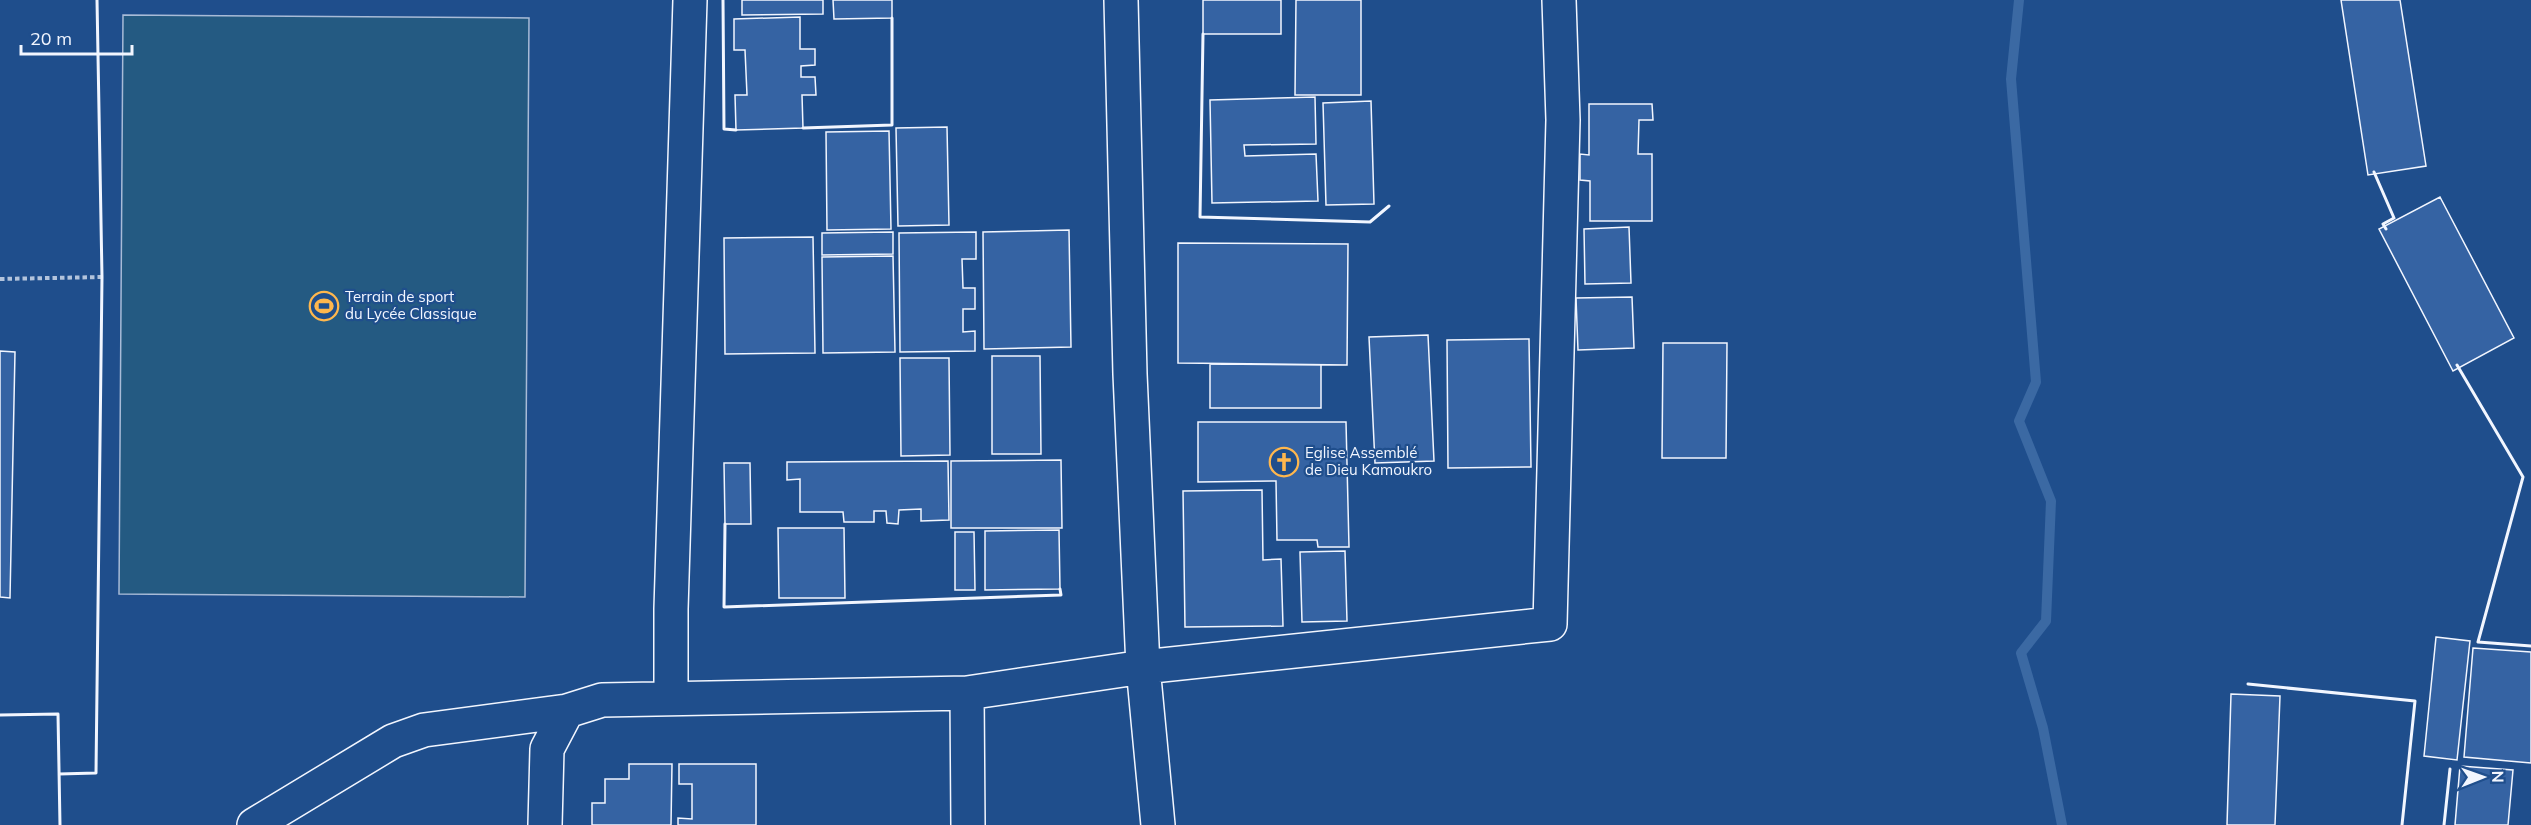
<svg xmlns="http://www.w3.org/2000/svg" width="2531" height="825" viewBox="0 0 2531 825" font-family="Mulish,sans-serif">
	<rect width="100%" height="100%" fill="#1f4e8c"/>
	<path fill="#245a82" stroke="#a8bbd7" stroke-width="1.5" d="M 123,15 L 529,18 L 525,597 L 119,594 Z"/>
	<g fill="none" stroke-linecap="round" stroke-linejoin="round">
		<path stroke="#3b69a3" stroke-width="10" d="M 2019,0 L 2011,79 L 2036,382 L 2019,421 L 2051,501 L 2046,621 L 2021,653 L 2043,728 L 2062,825"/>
	</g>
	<path fill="#3563a3" stroke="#f2f6ff" stroke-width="1.5" d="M 742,0 L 823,0 L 823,14 L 742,15 Z
		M 833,0 L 892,0 L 892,18 L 834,19 Z
		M 1203,0 L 1281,0 L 1281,34 L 1203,34 Z
		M 1296,0 L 1361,0 L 1361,95 L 1295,95 Z
		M 2341,0 L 2400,0 L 2426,166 L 2368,175 Z
		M 800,17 L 800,49 L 815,49 L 815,65 L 801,66 L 801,77 L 815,77 L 816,95 L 802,95 L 803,128 L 736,130 L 735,95 L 747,95 L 745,50 L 734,50 L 734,19 Z
		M 1315,97 L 1316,144 L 1244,145 L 1245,156 L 1316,154 L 1318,201 L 1212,203 L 1210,100 Z
		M 1371,101 L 1374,204 L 1326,205 L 1323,103 Z
		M 1589,104 L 1652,104 L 1653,120 L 1639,120 L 1638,154 L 1652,154 L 1652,221 L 1590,221 L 1590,181 L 1580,180 L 1580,154 L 1589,155 Z
		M 947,127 L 949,225 L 898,226 L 896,128 Z
		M 889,131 L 891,229 L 827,230 L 826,132 Z
		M 2440,197 L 2514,338 L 2453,371 L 2379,229 Z
		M 1629,227 L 1631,283 L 1585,284 L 1584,229 Z
		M 1069,230 L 1071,347 L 984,349 L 983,232 Z
		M 893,232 L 893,254 L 822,255 L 822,233 Z
		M 976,232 L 976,259 L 962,259 L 963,288 L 975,288 L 975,309 L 963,309 L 963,332 L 975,331 L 975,351 L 900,352 L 899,233 Z
		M 813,237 L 815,353 L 725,354 L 724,238 Z
		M 1178,243 L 1348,244 L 1347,365 L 1178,363 Z
		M 893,256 L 895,352 L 823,353 L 822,257 Z
		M 1632,297 L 1634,348 L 1578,350 L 1576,298 Z
		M 1428,335 L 1434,461 L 1375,463 L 1369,337 Z
		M 1529,339 L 1531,467 L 1448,468 L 1447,340 Z
		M 1663,343 L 1727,343 L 1726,458 L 1662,458 Z
		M 0,351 L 15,352 L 10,598 L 0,597 Z
		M 992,356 L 1040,356 L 1041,454 L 992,454 Z
		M 900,358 L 949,358 L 950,455 L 901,456 Z
		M 1210,364 L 1321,365 L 1321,408 L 1210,408 Z
		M 1198,422 L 1346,422 L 1349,547 L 1318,547 L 1317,540 L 1277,540 L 1276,481 L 1198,482 Z
		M 1061,460 L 1062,528 L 951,528 L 951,461 Z
		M 948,461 L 949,520 L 921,521 L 921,509 L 899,510 L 898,524 L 887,523 L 886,511 L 874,511 L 874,522 L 844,522 L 843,512 L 800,512 L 800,479 L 787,480 L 787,462 Z
		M 724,463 L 750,463 L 751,524 L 725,524 Z
		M 1262,490 L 1263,560 L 1281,559 L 1283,626 L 1185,627 L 1183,491 Z
		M 778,528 L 844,528 L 845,598 L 779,598 Z
		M 1059,530 L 1060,589 L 985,590 L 985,531 Z
		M 955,532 L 974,532 L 975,590 L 955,590 Z
		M 1345,551 L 1347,621 L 1302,622 L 1300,552 Z
		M 2436,637 L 2470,641 L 2457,760 L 2424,756 Z
		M 2473,648 L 2531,652 L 2531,763 L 2464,757 Z
		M 2231,694 L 2280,696 L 2275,825 L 2227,825 Z
		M 629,764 L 672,764 L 671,825 L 592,825 L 592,803 L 605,803 L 605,779 L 629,779 Z
		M 679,764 L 756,764 L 756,825 L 678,825 L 678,818 L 692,819 L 692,784 L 679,784 Z
		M 2460,766 L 2513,770 L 2508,825 L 2455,825 Z"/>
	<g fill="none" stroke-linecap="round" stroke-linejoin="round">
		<g stroke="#f2f6ff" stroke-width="36">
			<path id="minor" d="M 1121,0 L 1130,374 L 1143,667 L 1158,825
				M 967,693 L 968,825
				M 671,697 L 671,609 L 690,0
				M 254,825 L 393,741 L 424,730 L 567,711
				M 545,825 L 547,749 L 567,711 L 602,700 L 967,693 L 1143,667 L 1550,624 L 1563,120 L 1559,0"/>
		</g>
		<path stroke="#b3c4dc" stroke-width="4" stroke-dasharray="4.5 3" stroke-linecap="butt" d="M 0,279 L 102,277"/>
		<use href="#minor" stroke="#1f4e8c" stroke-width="33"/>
		<path stroke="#f2f6ff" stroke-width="3" d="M 723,0 L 724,129 L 736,130
			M 1203,34 L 1200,217 L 1370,222 L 1389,206
			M 803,128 L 892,125 L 892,18
			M 2374,172 L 2394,218 L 2383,224 L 2386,229
			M 2457,365 L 2523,477 L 2478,642 L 2531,646
			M 725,524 L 724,607 L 1061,595 L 1060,589
			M 2248,684 L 2415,701 L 2402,825
			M 0,715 L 58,714 L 60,825
			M 59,774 L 96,773 L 102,277 L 97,0
			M 2444,825 L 2450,769"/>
	</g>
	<defs>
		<g id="stadium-ring" transform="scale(1.5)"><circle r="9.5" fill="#1f4e8c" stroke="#ffb74d" stroke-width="1.5"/><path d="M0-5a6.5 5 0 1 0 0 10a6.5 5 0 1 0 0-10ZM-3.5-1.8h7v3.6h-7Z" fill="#ffb74d"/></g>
		<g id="church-ring" transform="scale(1.5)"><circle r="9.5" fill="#1f4e8c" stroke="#ffb74d" stroke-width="1.5"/><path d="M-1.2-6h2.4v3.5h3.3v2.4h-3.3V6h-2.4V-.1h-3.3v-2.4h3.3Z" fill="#ffb74d"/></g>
	</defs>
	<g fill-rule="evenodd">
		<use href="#stadium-ring" x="324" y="306"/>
		<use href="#church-ring" x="1284" y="462"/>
	</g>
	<g text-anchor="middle" stroke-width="4.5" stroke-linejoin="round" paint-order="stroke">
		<g font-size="15" fill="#f2f6ff" stroke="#1f4e8c" text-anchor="start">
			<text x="345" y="302">Terrain de sport<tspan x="345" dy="17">du Lycée Classique</tspan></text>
			<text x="1305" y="458">Eglise Assemblé<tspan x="1305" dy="17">de Dieu Kamoukro</tspan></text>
		</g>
	</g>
	<g transform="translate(2483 777) rotate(89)" stroke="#1f4e8c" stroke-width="4.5" paint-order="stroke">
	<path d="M0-4.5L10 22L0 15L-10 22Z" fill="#f2f6ff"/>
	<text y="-9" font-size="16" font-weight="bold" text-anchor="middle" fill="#f2f6ff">N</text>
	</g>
	<path d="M21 45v9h111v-9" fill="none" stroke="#f2f6ff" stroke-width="3"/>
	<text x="30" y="45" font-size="18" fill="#f2f6ff" stroke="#1f4e8c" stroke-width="4.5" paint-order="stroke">20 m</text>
</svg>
